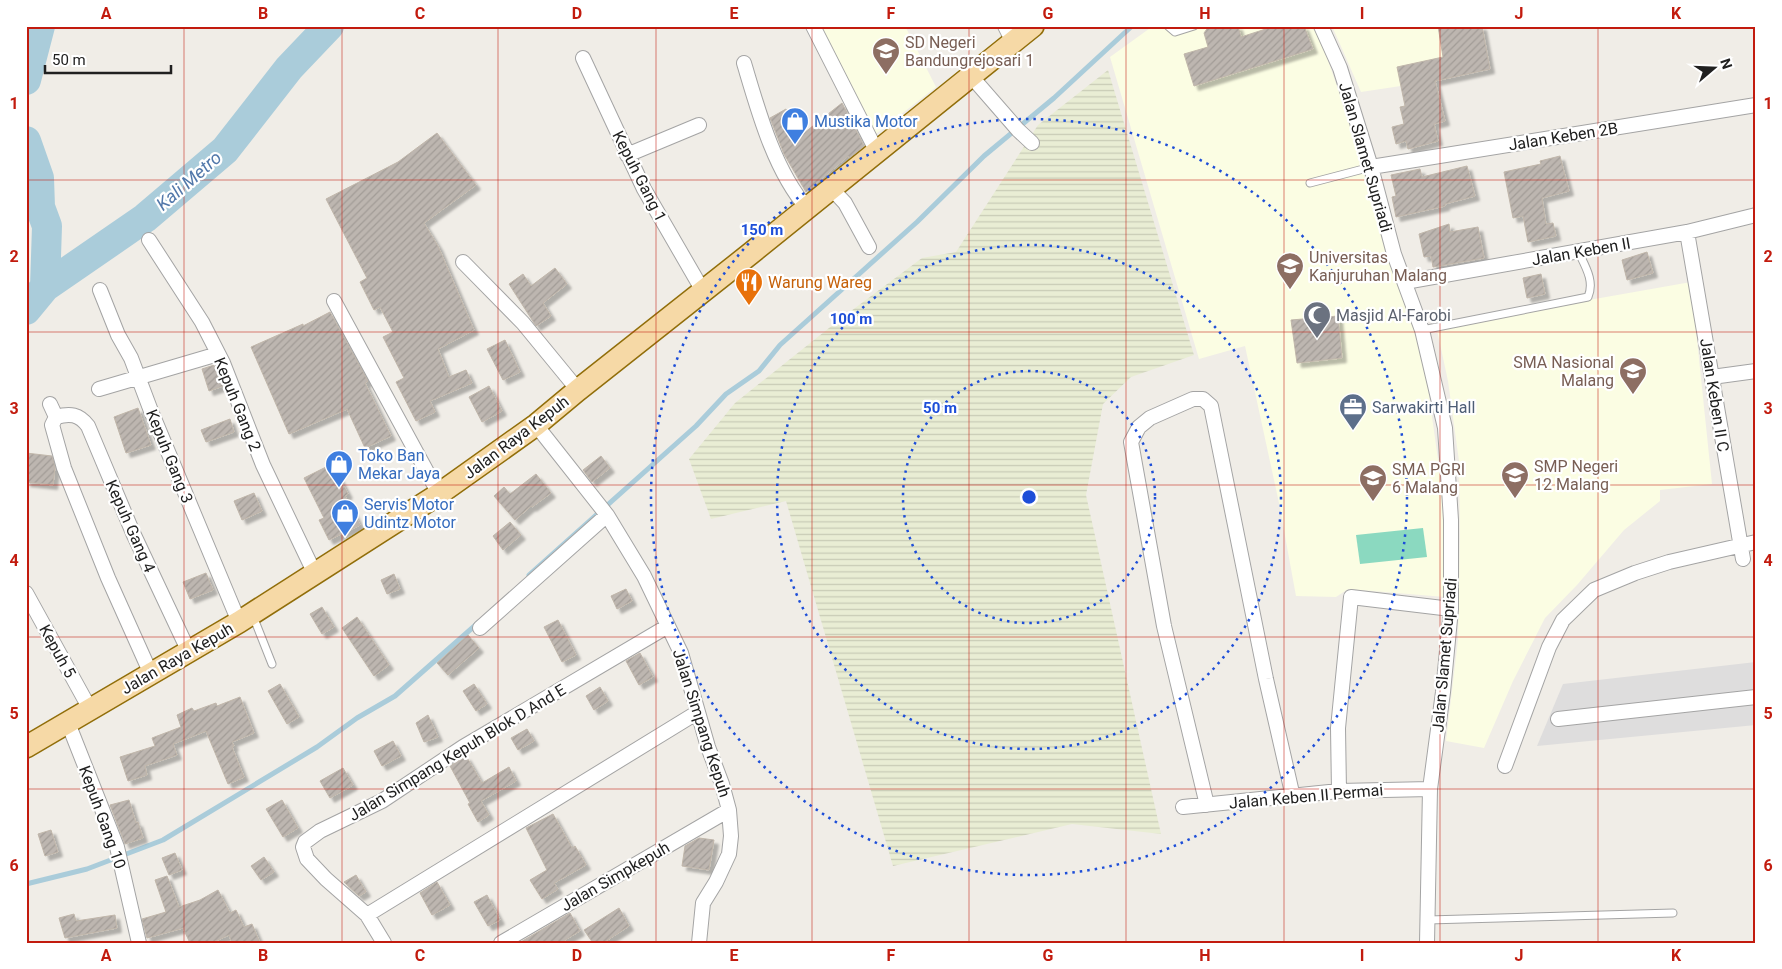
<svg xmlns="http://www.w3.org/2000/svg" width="1782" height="969" viewBox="0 0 1782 969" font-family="Roboto,sans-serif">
	<defs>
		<pattern id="farmland-rules" width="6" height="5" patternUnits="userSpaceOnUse" patternTransform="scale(1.25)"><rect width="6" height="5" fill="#e9edd4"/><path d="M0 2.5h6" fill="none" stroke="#c8cbb6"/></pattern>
		<pattern id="building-hatch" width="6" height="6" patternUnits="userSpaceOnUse" patternTransform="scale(1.25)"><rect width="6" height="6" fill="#bdb6b0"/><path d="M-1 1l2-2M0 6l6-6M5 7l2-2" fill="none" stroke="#a29c97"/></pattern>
		<filter id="shadow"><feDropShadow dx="4.5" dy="4.5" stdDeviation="1" flood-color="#0004"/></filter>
	</defs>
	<rect width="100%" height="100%" fill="#f0ede7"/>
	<path fill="#dedddd" d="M 1756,662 L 1756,725 L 1537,746 L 1563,684 Z"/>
	<path fill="#fbfde3" d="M 819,26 L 905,26 L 936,87 L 872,137 Z
		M 1153,26 L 1312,26 L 1320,38 L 1343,103 L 1388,257 L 1413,324 L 1426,374 L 1442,488 L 1445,597 L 1348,589 L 1336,597 L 1296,596 L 1279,503 L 1245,346 L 1199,359 L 1110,57 Z
		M 1332,26 L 1438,26 L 1447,79 L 1361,92 Z
		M 1691,282 L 1712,484 L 1660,490 L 1660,501 L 1624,530 L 1577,585 L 1545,618 L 1513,681 L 1484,748 L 1446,741 L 1458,640 L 1460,537 L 1459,461 L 1448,381 L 1437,330 L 1555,306 Z"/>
	<path fill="url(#farmland-rules)" d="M 1108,70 L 1194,355 L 1131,377 L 1103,404 L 1086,495 L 1161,834 L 1072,824 L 893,866 L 786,501 L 711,519 L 689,459 L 735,403 L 839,320 L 922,258 L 956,252 L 1038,125 Z"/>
	<path fill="#8bd9c0" d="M 1423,528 L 1427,557 L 1360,564 L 1356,535 Z"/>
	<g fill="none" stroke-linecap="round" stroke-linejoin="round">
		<path stroke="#aaccda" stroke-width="5" d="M 529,575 L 696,426 L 726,394 L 759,371 L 780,345 L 917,222 L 984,156 L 1054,98 L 1132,26
			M 26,884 L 87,869 L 163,840 L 317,747 L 357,718 L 395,696 L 479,622"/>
		<path stroke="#aaccda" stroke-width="30" d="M 26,80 L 40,26
			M 26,141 L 39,178 L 40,207 L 47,226 L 45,287
			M 26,310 L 45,287 L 145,218 L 225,150 L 289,68 L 329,26"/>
	</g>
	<path fill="url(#building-hatch)" stroke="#c0b6aa" filter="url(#shadow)" d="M 1209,26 L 1238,26 L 1241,37 L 1275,26 L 1304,26 L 1313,49 L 1194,86 L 1184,54 L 1208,47 L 1204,33 Z
		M 1438,26 L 1482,26 L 1490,69 L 1435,81 L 1445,121 L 1434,124 L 1438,141 L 1408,149 L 1406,141 L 1396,144 L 1392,127 L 1404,124 L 1400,107 L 1405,106 L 1397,67 L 1443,57 Z
		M 842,103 L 864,146 L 849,158 L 848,156 L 806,192 L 784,154 L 770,118 L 786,109 L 804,133 Z
		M 437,133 L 476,185 L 424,223 L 438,246 L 474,330 L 438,349 L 449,377 L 466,370 L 472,383 L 430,401 L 435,412 L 416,421 L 396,382 L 404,378 L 383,337 L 393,332 L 380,307 L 374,310 L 360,282 L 367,278 L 326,199 L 398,162 Z
		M 1560,156 L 1569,191 L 1542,198 L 1546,224 L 1553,223 L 1556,236 L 1528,242 L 1523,216 L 1513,218 L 1504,172 L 1541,164 L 1540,161 Z
		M 1467,166 L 1475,196 L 1445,204 L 1445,206 L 1396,217 L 1392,197 L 1396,196 L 1391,175 L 1420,169 L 1422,177 Z
		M 1449,224 L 1450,232 L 1478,227 L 1484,258 L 1433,267 L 1431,256 L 1424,257 L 1419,234 Z
		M 1647,252 L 1653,273 L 1627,280 L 1622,260 Z
		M 555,268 L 567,284 L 543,303 L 551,316 L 536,326 L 509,284 L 523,274 L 531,286 Z
		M 1541,274 L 1545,294 L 1527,298 L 1523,278 Z
		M 330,312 L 368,381 L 365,383 L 391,436 L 365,448 L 347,409 L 289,434 L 251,347 L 303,324 L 303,326 Z
		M 1338,316 L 1342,358 L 1297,363 L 1291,320 Z
		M 505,340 L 520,372 L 503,380 L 487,349 Z
		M 214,365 L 223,386 L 209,391 L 202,369 Z
		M 489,386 L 502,411 L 482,422 L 469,397 Z
		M 138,408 L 151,445 L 126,453 L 114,417 Z
		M 230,419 L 234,432 L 206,442 L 201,430 Z
		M 26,453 L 52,456 L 55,467 L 53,485 L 26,482 Z
		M 601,456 L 610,468 L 592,482 L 583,470 Z
		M 332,464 L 348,494 L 345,496 L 360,525 L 329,540 L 319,520 L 324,518 L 304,478 Z
		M 536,474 L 551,493 L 532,507 L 531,506 L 515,520 L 494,496 L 504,487 L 510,494 Z
		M 254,493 L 262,511 L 242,520 L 234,501 Z
		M 510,522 L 521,535 L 503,550 L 493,536 Z
		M 206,573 L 213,590 L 190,599 L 183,582 Z
		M 394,574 L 400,589 L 387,594 L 381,580 Z
		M 626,589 L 632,601 L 617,609 L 611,596 Z
		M 322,607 L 334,627 L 322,634 L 310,614 Z
		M 357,617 L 389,665 L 374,676 L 342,628 Z
		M 558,620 L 576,655 L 562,662 L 544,627 Z
		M 468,635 L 479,648 L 448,675 L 437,663 Z
		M 640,653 L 653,677 L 639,685 L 626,661 Z
		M 280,684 L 299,717 L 287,724 L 268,691 Z
		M 474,684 L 487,704 L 476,711 L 463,691 Z
		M 600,687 L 608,701 L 594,710 L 586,696 Z
		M 240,697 L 254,733 L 232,742 L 234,746 L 232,747 L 244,777 L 228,784 L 206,731 L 173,744 L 177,755 L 145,766 L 147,775 L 128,781 L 120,757 L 155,746 L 152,738 L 181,727 L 177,715 L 192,708 L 194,711 L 216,703 L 217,706 Z
		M 428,715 L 438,737 L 424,742 L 416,723 Z
		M 527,729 L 534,741 L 518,750 L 511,738 Z
		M 393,741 L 401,756 L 382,766 L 374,751 Z
		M 466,756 L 482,783 L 509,767 L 516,781 L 481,801 L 489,815 L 478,822 L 468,804 L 470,803 L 450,766 Z
		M 343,768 L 353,785 L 330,798 L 320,781 Z
		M 129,800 L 136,823 L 138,822 L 143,838 L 125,844 L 110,805 Z
		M 282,800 L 298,828 L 283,837 L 266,809 Z
		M 553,814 L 572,848 L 575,846 L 586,865 L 554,883 L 558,889 L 542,899 L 530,880 L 547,870 L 526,828 Z
		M 51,830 L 58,852 L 45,856 L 38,834 Z
		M 699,838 L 714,840 L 709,870 L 682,866 L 685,846 Z
		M 175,853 L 182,870 L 169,875 L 162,858 Z
		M 264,857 L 274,872 L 261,880 L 251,866 Z
		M 356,875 L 366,892 L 359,896 L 344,882 Z
		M 167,876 L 179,907 L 200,900 L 218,890 L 230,913 L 236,910 L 244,927 L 252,924 L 260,943 L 232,943 L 229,935 L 211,943 L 190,943 L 183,928 L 147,938 L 142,919 L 166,912 L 155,880 Z
		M 437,882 L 450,905 L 432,915 L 420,893 Z
		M 487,895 L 500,920 L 488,926 L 474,902 Z
		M 619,908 L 629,926 L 603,943 L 593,943 L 584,930 Z
		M 570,913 L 580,931 L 560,943 L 519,943 Z
		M 74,914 L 76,921 L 115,915 L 117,928 L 65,938 L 59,918 Z"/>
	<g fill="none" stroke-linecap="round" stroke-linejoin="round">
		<g stroke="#a4a4a4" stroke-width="9">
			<path id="lane" d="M 1168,26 L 1175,32 L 1194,26
				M 1310,183 L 1371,167
				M 1422,330 L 1588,297 C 1595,281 1585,266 1578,251
				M 253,616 L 272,664
				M 1428,920 L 1673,913"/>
		</g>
		<g stroke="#a4a4a4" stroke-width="16">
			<path id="street" d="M 813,26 L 877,152
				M 1005,26 L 1013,42
				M 1321,26 L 1340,68 L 1371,167 L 1394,254 L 1422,330 L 1445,428 L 1451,520 L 1451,609 L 1443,692 L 1430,789 L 1427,943
				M 583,58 L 644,189 L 703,291
				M 744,63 C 758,110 774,170 807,208
				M 971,76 L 1018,130 L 1032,143
				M 627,155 L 699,125
				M 1371,167 L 1756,105
				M 831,188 L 845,203 L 869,247
				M 1687,232 L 1743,559
				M 149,240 L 202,322 L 223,363 L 263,465 L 315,574
				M 463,262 L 523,323 L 578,390
				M 1405,282 L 1687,232 L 1756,215
				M 100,290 L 118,335 L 131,358 L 151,411 L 239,622
				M 334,301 L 439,494
				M 1712,377 L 1756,371
				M 99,389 L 218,354
				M 50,404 L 56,417 L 52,425 L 64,468 L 108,578 L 151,674
				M 56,417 C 70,413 79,414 88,426 L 133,533 L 189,652
				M 536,425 L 607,515 L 644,576 L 681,653 L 708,747 L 722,784 L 729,810 L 731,836 L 729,854 L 716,882 L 703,903 L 699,943
				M 26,593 L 90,709
				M 480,628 L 607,515
				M 1558,719 L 1756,697
				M 68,723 L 117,847 L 139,943
				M 1505,766 L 1549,647 L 1563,620 L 1594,590 L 1635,573 L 1669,562 L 1756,542
				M 1339,791 L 1338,728 L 1351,597 L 1451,609
				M 1207,805 L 1164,626 L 1131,442 L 1139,427 L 1150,418 L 1193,399 L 1203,399 L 1211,406 L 1266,679 L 1293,797
				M 1183,807 L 1339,791 L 1430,789
				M 367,915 L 698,712
				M 384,943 L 367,915 L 326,879 L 307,859 L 303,847 L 305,842 L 320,831 L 382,801 L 463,747 L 668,626
				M 501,943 L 729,810"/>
		</g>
		<g stroke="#916e0a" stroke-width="24">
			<path id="primary" d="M 26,747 L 239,622 L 439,494 L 536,425 L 578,390 L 750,254 L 1033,26"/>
		</g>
		<use href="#lane" stroke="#fff" stroke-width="7"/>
		<use href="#street" stroke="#fff" stroke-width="14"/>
		<use href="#primary" stroke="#f6d9a6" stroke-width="21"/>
	</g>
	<path fill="none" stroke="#c21b0e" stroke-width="1" stroke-opacity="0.55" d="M 184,26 L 184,943M 342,26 L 342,943M 498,26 L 498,943M 656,26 L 656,943M 812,26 L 812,943M 969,26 L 969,943M 1126,26 L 1126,943M 1284,26 L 1284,943M 1440,26 L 1440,943M 1598,26 L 1598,943M 26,180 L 1756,180M 26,332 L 1756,332M 26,485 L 1756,485M 26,637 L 1756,637M 26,789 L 1756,789"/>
	<g fill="none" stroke="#1d4ed8" stroke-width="2.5" stroke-dasharray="2.5 5">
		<circle cx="1029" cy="497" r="126"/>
		<circle cx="1029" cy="497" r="252"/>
		<circle cx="1029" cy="497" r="378"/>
	</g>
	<defs>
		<g id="school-pin" transform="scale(1.4375)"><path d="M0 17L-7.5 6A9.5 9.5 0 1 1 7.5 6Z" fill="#8d6e63" stroke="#fff"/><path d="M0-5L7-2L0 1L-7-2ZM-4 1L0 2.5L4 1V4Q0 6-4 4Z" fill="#fff"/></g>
		<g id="shop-pin" transform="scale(1.4375)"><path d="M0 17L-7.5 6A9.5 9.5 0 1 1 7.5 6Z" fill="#3f7fe0" stroke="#fff"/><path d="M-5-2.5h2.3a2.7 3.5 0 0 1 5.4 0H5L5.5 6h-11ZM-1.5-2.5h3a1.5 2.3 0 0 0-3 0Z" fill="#fff"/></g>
		<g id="university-pin" transform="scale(1.4375)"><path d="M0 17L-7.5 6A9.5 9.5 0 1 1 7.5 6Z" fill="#8d6e63" stroke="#fff"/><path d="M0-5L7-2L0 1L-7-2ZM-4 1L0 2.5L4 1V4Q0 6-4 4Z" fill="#fff"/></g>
		<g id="restaurant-pin" transform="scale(1.4375)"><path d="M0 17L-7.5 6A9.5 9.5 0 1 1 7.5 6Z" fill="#e8710a" stroke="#fff"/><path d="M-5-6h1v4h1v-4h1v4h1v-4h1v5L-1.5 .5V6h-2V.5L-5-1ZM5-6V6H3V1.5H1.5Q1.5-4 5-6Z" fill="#fff"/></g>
		<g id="mosque-pin" transform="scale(1.4375)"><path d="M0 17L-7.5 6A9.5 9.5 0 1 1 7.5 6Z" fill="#6b7280" stroke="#fff"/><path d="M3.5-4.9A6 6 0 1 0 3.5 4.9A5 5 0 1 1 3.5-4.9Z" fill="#fff"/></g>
		<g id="office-pin" transform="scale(1.4375)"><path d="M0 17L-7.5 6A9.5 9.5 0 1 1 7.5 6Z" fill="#5c6f8a" stroke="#fff"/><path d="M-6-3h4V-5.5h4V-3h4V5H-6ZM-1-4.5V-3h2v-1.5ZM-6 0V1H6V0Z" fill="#fff"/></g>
	</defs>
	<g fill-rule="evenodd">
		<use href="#school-pin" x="886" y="51"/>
		<use href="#shop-pin" x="795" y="121"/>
		<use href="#university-pin" x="1290" y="266"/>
		<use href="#restaurant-pin" x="749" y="282"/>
		<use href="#mosque-pin" x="1317" y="315"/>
		<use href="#school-pin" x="1633" y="371"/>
		<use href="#office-pin" x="1353" y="407"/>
		<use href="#shop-pin" x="339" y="464"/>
		<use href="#school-pin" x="1515" y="475"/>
		<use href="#school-pin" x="1373" y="478"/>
		<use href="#shop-pin" x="345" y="513"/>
	</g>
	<g text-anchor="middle" stroke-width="4.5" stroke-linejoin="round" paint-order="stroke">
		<g font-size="16" fill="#785e54" stroke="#fff" text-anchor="start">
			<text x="905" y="48">SD Negeri<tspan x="905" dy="18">Bandungrejosari 1</tspan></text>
			<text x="1309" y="263">Universitas<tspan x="1309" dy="18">Kanjuruhan Malang</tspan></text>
			<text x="1614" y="368" text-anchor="end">SMA Nasional<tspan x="1614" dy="18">Malang</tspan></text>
			<text x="1534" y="472">SMP Negeri<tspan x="1534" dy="18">12 Malang</tspan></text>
			<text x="1392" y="475">SMA PGRI<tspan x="1392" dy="18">6 Malang</tspan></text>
		</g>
		<g font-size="16" fill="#366cbe" stroke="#fff" text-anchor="start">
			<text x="814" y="127">Mustika Motor</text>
			<text x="358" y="461">Toko Ban<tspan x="358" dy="18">Mekar Jaya</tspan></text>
			<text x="364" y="510">Servis Motor<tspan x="364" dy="18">Udintz Motor</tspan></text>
		</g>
		<g font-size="16" fill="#202020" stroke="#fff">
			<text transform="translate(1563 136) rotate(-9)" y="6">Jalan Keben 2B</text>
			<text transform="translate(1366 157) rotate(74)" y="6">Jalan Slamet Supriadi</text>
			<text transform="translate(640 176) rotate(63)" y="6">Kepuh Gang 1</text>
			<text transform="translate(1581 251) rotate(-10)" y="6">Jalan Keben II</text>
			<text transform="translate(1715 395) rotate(81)" y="6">Jalan Keben II C</text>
			<text transform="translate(238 404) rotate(68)" y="6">Kepuh Gang 2</text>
			<text transform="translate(516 437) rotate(-37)" y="6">Jalan Raya Kepuh</text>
			<text transform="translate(170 456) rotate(68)" y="6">Kepuh Gang 3</text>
			<text transform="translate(131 526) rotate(66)" y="6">Kepuh Gang 4</text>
			<text transform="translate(58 651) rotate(61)" y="6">Kepuh 5</text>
			<text transform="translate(1444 655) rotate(-85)" y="6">Jalan Slamet Supriadi</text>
			<text transform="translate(177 658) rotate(-30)" y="6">Jalan Raya Kepuh</text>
			<text transform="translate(702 723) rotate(72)" y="6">Jalan Simpang Kepuh</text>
			<text transform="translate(457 752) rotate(-31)" y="6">Jalan Simpang Kepuh Blok D And E</text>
			<text transform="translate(1306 796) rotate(-5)" y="6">Jalan Keben II Permai</text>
			<text transform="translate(103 817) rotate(70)" y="6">Kepuh Gang 10</text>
			<text transform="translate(615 876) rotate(-30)" y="6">Jalan Simpkepuh</text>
		</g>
		<g font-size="16" fill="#c56008" stroke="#fff" text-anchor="start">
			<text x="768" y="288">Warung Wareg</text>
		</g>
		<g font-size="16" fill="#5b616d" stroke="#fff" text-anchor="start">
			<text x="1336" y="321">Masjid Al-Farobi</text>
		</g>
		<g font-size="16" fill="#4e5e75" stroke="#fff" text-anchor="start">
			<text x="1372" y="413">Sarwakirti Hall</text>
		</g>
		<g font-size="18" font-style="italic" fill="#5278aa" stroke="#fff">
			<text transform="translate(189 181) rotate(-41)" y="6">Kali Metro</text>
		</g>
	</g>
	<circle cx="1029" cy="497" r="8" fill="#1d4ed8" stroke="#fff" stroke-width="2.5"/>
	<g font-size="15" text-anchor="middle" font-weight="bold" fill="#1d4ed8" stroke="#fff" stroke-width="4.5" stroke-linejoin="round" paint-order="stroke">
		<text x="762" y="235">150 m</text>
		<text x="851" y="324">100 m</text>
		<text x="940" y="413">50 m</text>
	</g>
	<rect width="1782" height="969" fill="none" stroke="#ffffff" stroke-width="55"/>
	<g transform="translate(1714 68) rotate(71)" stroke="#ffffff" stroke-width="4" paint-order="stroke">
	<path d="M0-4L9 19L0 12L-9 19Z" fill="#202020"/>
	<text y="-8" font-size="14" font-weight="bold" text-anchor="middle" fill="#202020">N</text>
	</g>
	<path d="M45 65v8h126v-8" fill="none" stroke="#202020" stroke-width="2.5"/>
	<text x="52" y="65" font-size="15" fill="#202020" stroke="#ffffff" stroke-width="4" paint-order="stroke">50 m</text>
	<rect x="28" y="28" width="1726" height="914" fill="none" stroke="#c21b0e" stroke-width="2"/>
	<g font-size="16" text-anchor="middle" font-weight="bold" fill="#c21b0e">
		<text x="106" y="19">A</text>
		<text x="263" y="19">B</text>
		<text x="420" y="19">C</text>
		<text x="577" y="19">D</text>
		<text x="734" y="19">E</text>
		<text x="891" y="19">F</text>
		<text x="1048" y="19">G</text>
		<text x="1205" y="19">H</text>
		<text x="1362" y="19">I</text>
		<text x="1519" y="19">J</text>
		<text x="1676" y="19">K</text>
		<text x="14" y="109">1</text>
		<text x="1768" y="109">1</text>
		<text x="14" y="262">2</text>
		<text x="1768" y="262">2</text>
		<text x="14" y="414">3</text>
		<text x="1768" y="414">3</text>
		<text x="14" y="566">4</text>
		<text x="1768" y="566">4</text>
		<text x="14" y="719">5</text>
		<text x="1768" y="719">5</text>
		<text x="14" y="871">6</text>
		<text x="1768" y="871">6</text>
		<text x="106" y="961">A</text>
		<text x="263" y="961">B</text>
		<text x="420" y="961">C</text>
		<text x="577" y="961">D</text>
		<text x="734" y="961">E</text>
		<text x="891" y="961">F</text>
		<text x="1048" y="961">G</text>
		<text x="1205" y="961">H</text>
		<text x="1362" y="961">I</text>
		<text x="1519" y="961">J</text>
		<text x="1676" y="961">K</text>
	</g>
</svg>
